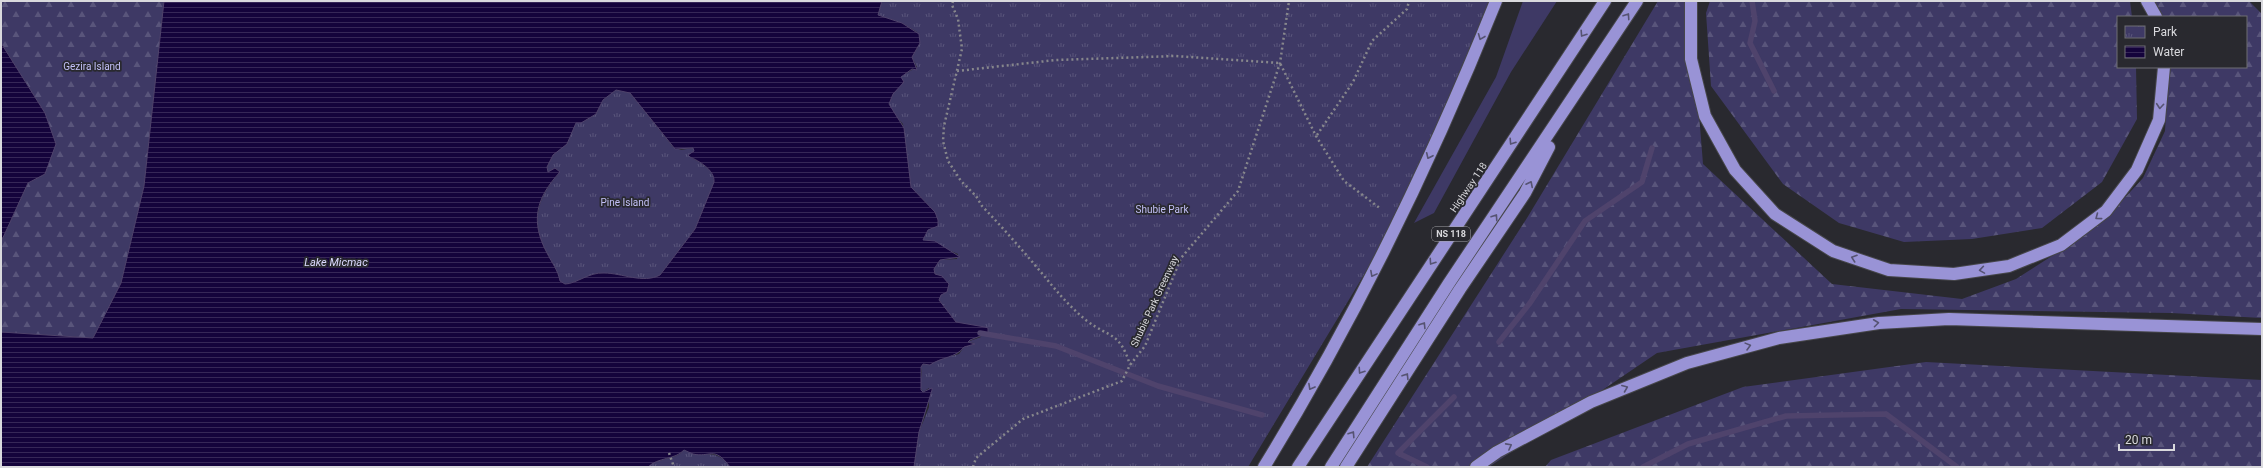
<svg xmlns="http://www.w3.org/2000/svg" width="2263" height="468" viewBox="0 0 2263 468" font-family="Roboto,sans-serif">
	<defs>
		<pattern id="forest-firs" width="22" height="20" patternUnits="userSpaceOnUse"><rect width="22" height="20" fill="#3e3965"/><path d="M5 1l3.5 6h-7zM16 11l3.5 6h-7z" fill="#59557b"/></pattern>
		<pattern id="park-tufts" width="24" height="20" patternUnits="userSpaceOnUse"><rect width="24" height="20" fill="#3e3965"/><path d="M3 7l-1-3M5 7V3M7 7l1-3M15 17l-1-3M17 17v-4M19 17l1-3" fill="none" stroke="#59557b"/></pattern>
		<pattern id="water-rules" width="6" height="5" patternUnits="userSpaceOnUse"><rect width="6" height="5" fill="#14033b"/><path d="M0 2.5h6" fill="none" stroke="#362757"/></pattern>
	</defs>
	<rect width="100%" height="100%" fill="#29292f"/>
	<path fill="#3e3965" d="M 1523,1 L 1557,1 L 1511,72 L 1434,213 L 1414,223 L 1496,77 Z"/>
	<path fill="url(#forest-firs)" d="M 1,1 L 164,1 L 144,186 L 121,283 L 93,338 L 1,332 L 1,242 L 28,183 L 45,174 L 45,113 L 1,43 Z
		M 1658,1 L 1690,1 L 1703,164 L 1832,284 L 1962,299 L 2016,279 L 2055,254 L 2106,218 L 2143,178 L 2165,131 L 2168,76 L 2167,67 L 2246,67 L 2246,17 L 2157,17 L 2154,1 L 2249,1 L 2262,14 L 2262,318 L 2171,313 L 1901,309 L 1657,353 L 1489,467 L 1367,467 L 1527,218 Z
		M 1710,1 L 2130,1 L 2132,17 L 2118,17 L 2118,67 L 2136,67 L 2137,119 L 2102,182 L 2042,228 L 1972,239 L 1904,242 L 1839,223 L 1783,184 L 1711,86 L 1706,13 Z
		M 1926,362 L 2262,380 L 2262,467 L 1545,467 L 1551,460 L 1743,387 Z"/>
	<path fill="url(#park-tufts)" d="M 882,1 L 1497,1 L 1432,162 L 1248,467 L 914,467 L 919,432 L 929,407 L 929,388 L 923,392 C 917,384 924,376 921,367 L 923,364 L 930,365 L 937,360 L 959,354 L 964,347 L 974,343 L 967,342 L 981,337 L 968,325 L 956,322 L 939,300 L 941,295 L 934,269 L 940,260 L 957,259 L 958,254 C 945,249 936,241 923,240 L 935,212 L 911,187 L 903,124 L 893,113 L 889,104 L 900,77 L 917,67 L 912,57 L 918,47 L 917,32 L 902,23 L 878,15 Z
		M 616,90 L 630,93 L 673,147 L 681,150 L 693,148 L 694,151 L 690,157 C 699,162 717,171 714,183 L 695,229 L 660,275 C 644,284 621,274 604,273 C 589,272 576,284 565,284 L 560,281 C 558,270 552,263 547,253 C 530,221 537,198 560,172 L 555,168 L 548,172 L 547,167 L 554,153 L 567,144 L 576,123 L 581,123 L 596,114 L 603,100 Z
		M 684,450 C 689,451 695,453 700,454 C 713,454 721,454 730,467 L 648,467 C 658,457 675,461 684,450 Z"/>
	<path fill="url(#water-rules)" stroke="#4f436c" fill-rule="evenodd" d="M 164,1 L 882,1 L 878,15 L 902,23 L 919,34 L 920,43 L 912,57 L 917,70 L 912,69 L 901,77 L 904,82 L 893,94 L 889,104 L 904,128 L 911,187 L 935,212 L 938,220 L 938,226 L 928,230 L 923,240 L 935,241 L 960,257 L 940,260 L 934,269 L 935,274 L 942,276 L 949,284 L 947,292 L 941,295 L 939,300 L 956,322 L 985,327 L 988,328 L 988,333 L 970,340 L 968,342 L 975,344 L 964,347 C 956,358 941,357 930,365 L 923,364 L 921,367 L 921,390 L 923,392 L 932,388 L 932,390 L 919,432 L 914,467 L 730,467 C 714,445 710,458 693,454 C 690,453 687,451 684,450 C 675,460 658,457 648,467 L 1,467 L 1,332 L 93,338 L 121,283 L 144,186 ZM 616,90 L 630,93 L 675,149 L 693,148 L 694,151 L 688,155 L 690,157 C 699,161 715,170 714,182 L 695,229 L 660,275 C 643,284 622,273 604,273 C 589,272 576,284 565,284 L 560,281 C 558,270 552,263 547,253 C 530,221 536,198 560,172 L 555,168 L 548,172 L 547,167 L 553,155 L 567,144 L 576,123 L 581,123 L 596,114 L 603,100 Z
		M 1,43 L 45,113 L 56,144 L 45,174 L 28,183 L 1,242 Z"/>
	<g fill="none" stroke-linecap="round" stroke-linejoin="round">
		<path stroke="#4f436c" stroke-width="5.5" d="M 1752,1 L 1755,21 L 1750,43 L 1774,91
			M 980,333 L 1056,346 L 1158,386 L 1262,415
			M 1499,342 L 1530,303 L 1585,221 L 1642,182 L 1652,148
			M 1427,467 L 1398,453 L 1454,397
			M 1643,467 L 1688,444 L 1786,416 L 1886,414 L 1957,467"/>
		<g stroke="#46464a" stroke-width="14">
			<path id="highway" d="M 1691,1 L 1691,59 L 1705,116 L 1735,170 L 1775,214 L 1833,251 L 1889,270 L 1954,274 L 2009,266 L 2061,245 L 2106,211 L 2137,170 L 2159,120 L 2164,67
				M 2147,1 L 2156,17
				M 1264,467 C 1355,319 1431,163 1496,1
				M 1298,467 L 1605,1
				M 1331,467 L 1449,283 L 1637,1
				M 1346,467 L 1460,289 L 1525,193 L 1549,147
				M 1476,467 L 1497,452 L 1591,402 L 1687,363 L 1779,338 L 1879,323 L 1949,319 L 2262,329"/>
		</g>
		<path stroke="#87878c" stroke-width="2.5" stroke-dasharray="2 3" stroke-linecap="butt" d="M 953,1 L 952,5 L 958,19 L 962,49 L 944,126 L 943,141 L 948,161 L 961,181 L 976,196 L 982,206 C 1004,229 1025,253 1045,277 C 1058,293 1071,308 1087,321 C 1110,338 1120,332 1130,365
			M 957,71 L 1056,60 L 1175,56 L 1280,63 L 1316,136 L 1344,181 L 1381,209
			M 1317,135 L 1353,82 L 1372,41 L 1407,9 L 1409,1
			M 669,453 L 674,467
			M 973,467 L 976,458 L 1023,419 L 1122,381 L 1130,365 L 1145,346 L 1181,258 L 1238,191 L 1280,63 L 1289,1"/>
		<use href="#highway" stroke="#9993d6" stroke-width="12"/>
	</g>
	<defs><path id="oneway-chevron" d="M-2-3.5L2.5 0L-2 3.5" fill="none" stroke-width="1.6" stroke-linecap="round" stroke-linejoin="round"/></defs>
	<g stroke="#565372">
		<use href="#oneway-chevron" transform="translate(1627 16) rotate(-56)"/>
		<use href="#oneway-chevron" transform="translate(1583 34) rotate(123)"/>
		<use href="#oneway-chevron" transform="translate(1481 37) rotate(112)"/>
		<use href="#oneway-chevron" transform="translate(2160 106) rotate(95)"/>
		<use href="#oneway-chevron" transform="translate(1512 142) rotate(123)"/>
		<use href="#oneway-chevron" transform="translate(1429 156) rotate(115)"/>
		<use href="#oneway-chevron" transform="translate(1530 184) rotate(-63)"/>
		<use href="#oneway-chevron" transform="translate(1495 217) rotate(-56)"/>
		<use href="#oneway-chevron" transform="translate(2098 217) rotate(143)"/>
		<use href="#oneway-chevron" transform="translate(1854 258) rotate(-161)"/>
		<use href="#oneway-chevron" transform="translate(1432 262) rotate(124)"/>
		<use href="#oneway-chevron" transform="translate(1982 270) rotate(171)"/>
		<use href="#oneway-chevron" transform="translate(1373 274) rotate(118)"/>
		<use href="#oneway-chevron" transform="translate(1876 323) rotate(-7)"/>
		<use href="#oneway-chevron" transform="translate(1423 325) rotate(-58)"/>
		<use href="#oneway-chevron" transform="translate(1748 346) rotate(-15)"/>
		<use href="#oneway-chevron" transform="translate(1361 371) rotate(124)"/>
		<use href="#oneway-chevron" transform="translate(1406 376) rotate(-58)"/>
		<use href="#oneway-chevron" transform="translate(1311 387) rotate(119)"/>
		<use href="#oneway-chevron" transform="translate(1625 388) rotate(-22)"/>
		<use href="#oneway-chevron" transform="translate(1352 434) rotate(-57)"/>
		<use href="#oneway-chevron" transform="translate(1509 446) rotate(-28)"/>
	</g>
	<g text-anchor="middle" stroke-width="3.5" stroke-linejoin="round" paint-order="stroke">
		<rect fill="#29292f" stroke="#a4a4a9" stroke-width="1" x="1432" y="227" width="38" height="14" rx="3"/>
		<g font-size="9" font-weight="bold" fill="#d9d9dd">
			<text x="1451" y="237">NS 118</text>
		</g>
		<g font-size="10" fill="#c3c0f7" stroke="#29292f">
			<text x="92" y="70">Gezira Island</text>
			<text x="625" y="206">Pine Island</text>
			<text x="1162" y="213">Shubie Park</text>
		</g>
		<g font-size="10" fill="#d9d9dd" stroke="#29292f">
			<text transform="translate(1468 187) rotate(-56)" y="4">Highway 118</text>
			<text transform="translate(1154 301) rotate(-65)" y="4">Shubie Park Greenway</text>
		</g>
		<g font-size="11" font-style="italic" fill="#dbd9fe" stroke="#29292f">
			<text x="336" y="266">Lake Micmac</text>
		</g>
	</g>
	<rect width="2263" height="468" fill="none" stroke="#d9d9dd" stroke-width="4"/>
	<rect x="2117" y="16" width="130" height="52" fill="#29292f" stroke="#6f6f75"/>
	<rect x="2125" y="26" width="20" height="12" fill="url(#park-tufts)" stroke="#6f6f75"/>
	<text x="2153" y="36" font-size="12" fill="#d9d9dd">Park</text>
	<rect x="2125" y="46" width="20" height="12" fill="url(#water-rules)" stroke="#6f6f75"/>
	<text x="2153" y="56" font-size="12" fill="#d9d9dd">Water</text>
	<path d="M2119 444v6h55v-6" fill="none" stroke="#d9d9dd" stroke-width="2"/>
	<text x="2125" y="444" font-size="12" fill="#d9d9dd" stroke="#29292f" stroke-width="3" paint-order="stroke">20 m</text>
</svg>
